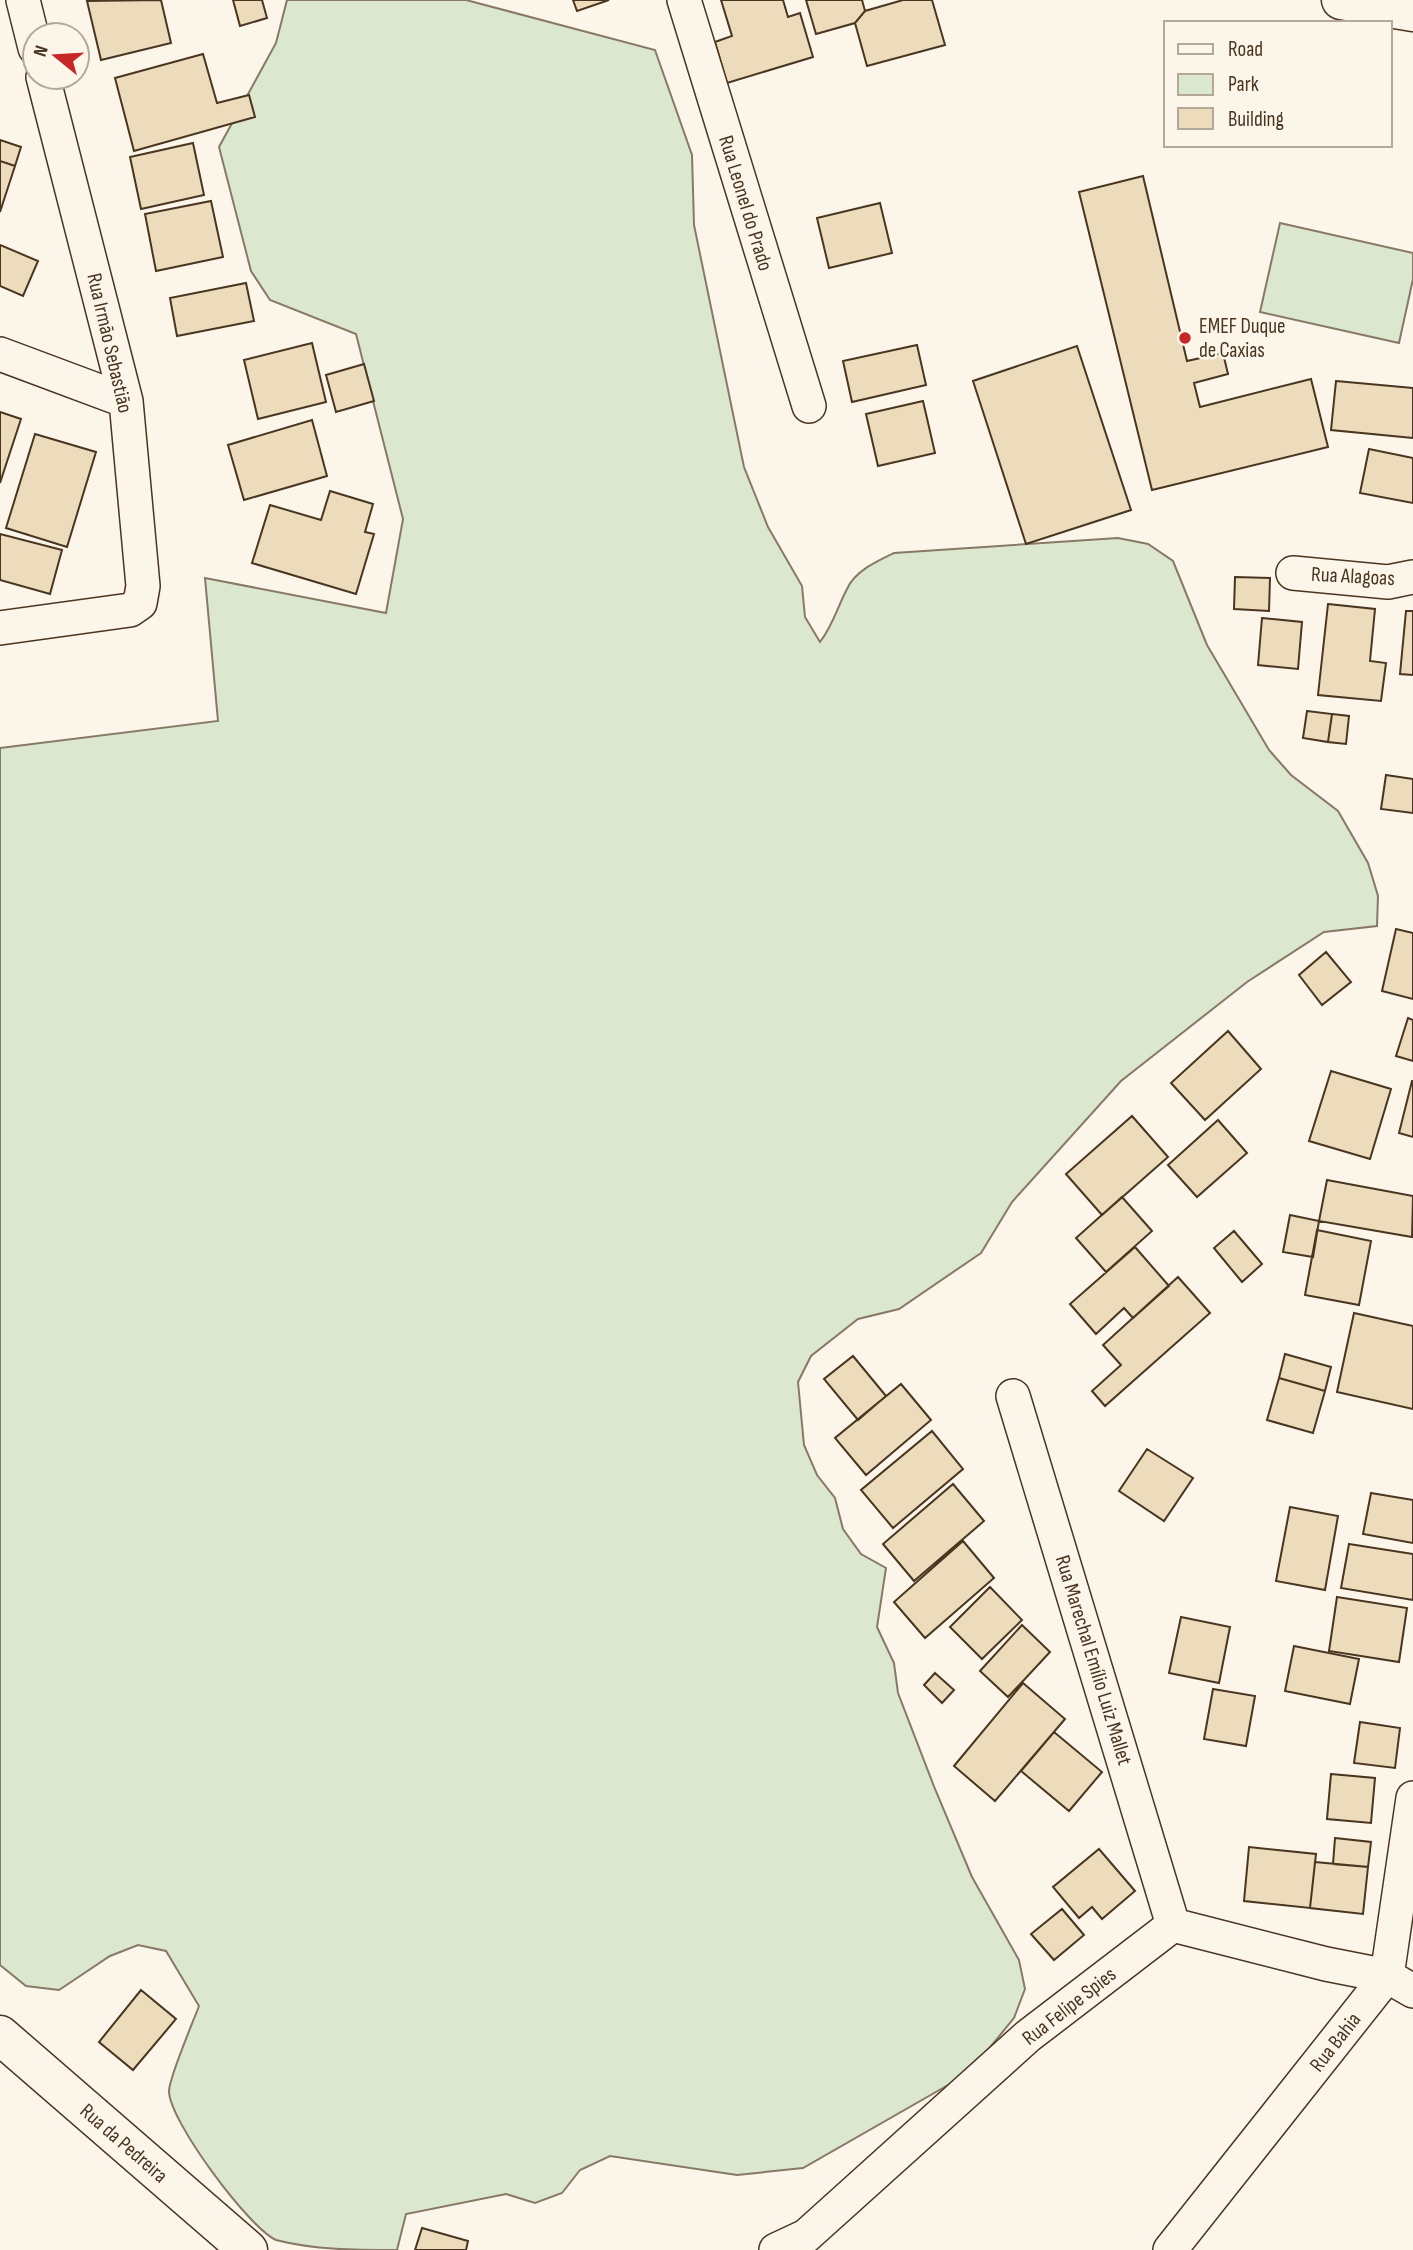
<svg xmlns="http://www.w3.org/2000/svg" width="1413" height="2250" viewBox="0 0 1413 2250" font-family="'Sofia Sans Condensed',sans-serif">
	<rect width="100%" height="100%" fill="#fbf6e9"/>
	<path fill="#dce7d0" stroke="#887966" stroke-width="2" d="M 287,0 L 466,0 L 655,50 L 692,155 L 694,225 L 744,467 L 768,527 L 802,586 L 805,617 L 820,642 C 833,625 837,608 847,589 C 855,571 877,561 894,553 L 1118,538 L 1148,544 L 1173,561 L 1207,645 L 1269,750 L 1291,775 L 1338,811 L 1368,863 L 1378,896 L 1377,926 L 1324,932 L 1247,982 L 1121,1081 L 1012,1202 L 981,1253 L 899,1309 L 858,1319 L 811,1356 L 798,1382 L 804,1445 L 817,1475 L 835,1498 L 843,1529 L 861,1554 L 886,1568 L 877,1627 L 894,1663 L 898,1693 L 935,1789 L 972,1877 L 1019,1960 L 1025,1989 L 1014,2018 L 969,2073 L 803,2168 L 737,2175 L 610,2156 L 580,2170 L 562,2193 L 535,2203 L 506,2194 L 406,2214 L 397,2250 C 357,2250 314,2250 276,2240 C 250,2229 169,2121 169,2091 C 169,2078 193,2022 199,2006 L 166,1951 L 138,1945 L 110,1956 L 59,1990 L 26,1986 L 0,1965 L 0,748 L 218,721 L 205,578 L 386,613 L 403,519 L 356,334 L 270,300 L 251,271 L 219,147 L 276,43 Z
		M 1280,223 L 1413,253 L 1413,279 L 1399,343 L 1260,312 Z"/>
	<path fill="#ecdcbc" stroke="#4a3520" stroke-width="2" d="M 161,0 L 171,43 L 101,60 L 87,1 Z
		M 233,0 L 262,0 L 267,18 L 240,26 Z
		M 573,0 L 609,0 L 577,11 Z
		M 721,0 L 783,0 L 788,17 L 800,13 L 813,57 L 727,83 L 715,42 L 732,36 Z
		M 806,0 L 862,0 L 865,11 L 855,23 L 816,34 Z
		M 903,0 L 932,0 L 945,45 L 867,66 L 855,23 L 865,11 Z
		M 203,54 L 217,103 L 249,95 L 255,117 L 134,151 L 115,78 Z
		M 0,140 L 21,147 L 15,166 L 0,161 Z
		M 193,143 L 204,195 L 141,209 L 130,157 Z
		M 0,161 L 15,166 L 0,212 Z
		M 1143,176 L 1187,361 L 1223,353 L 1228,374 L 1194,383 L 1200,407 L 1311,379 L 1328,447 L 1152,490 L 1079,192 Z
		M 211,201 L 223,257 L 156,271 L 145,214 Z
		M 880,203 L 892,253 L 829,268 L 817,218 Z
		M 0,245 L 38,261 L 23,296 L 0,286 Z
		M 246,283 L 254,321 L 177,336 L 170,298 Z
		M 312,343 L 326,402 L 258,419 L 244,360 Z
		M 917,345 L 926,385 L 852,402 L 843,361 Z
		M 1077,346 L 1131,510 L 1026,544 L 973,381 Z
		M 364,364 L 374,401 L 336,412 L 326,375 Z
		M 1336,381 L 1413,388 L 1413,438 L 1331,430 Z
		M 923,401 L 935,453 L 878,466 L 866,414 Z
		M 0,412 L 21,419 L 0,483 Z
		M 312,420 L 327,476 L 244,500 L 228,445 Z
		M 35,434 L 96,452 L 67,547 L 6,528 Z
		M 1369,449 L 1413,458 L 1413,503 L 1360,493 Z
		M 330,491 L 373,504 L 365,532 L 374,534 L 356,594 L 252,563 L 270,505 L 321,520 Z
		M 0,534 L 62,550 L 50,594 L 0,580 Z
		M 1235,577 L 1270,578 L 1269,611 L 1234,609 Z
		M 1328,604 L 1375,609 L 1370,661 L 1386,663 L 1381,701 L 1318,695 Z
		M 1406,611 L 1413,611 L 1413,675 L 1400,674 Z
		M 1262,618 L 1302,622 L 1298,669 L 1258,665 Z
		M 1307,711 L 1332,714 L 1328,742 L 1303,738 Z
		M 1332,714 L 1349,716 L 1346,744 L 1328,742 Z
		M 1386,775 L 1413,779 L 1413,813 L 1381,809 Z
		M 1396,929 L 1413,933 L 1413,999 L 1382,991 Z
		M 1326,952 L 1351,982 L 1322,1005 L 1299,975 Z
		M 1408,1018 L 1413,1020 L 1413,1061 L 1396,1056 Z
		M 1228,1031 L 1261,1069 L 1205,1120 L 1171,1083 Z
		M 1331,1071 L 1391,1089 L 1370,1159 L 1309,1141 Z
		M 1412,1081 L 1413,1081 L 1413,1137 L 1399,1133 Z
		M 1132,1116 L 1168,1157 L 1102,1215 L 1066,1174 Z
		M 1218,1120 L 1247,1153 L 1197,1197 L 1168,1165 Z
		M 1327,1180 L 1413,1196 L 1412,1237 L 1319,1221 Z
		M 1122,1197 L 1152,1231 L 1106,1272 L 1076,1238 Z
		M 1290,1215 L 1319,1221 L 1313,1257 L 1283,1252 Z
		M 1317,1230 L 1371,1241 L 1359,1305 L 1305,1295 Z
		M 1234,1231 L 1262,1264 L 1242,1282 L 1214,1248 Z
		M 1135,1247 L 1169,1286 L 1133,1318 L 1124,1308 L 1096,1334 L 1070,1304 Z
		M 1178,1277 L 1210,1313 L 1105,1406 L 1092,1391 L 1121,1365 L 1103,1345 Z
		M 1354,1313 L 1413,1326 L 1413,1409 L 1337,1392 Z
		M 1285,1354 L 1331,1367 L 1325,1391 L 1279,1378 Z
		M 853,1356 L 886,1396 L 858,1420 L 824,1379 Z
		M 1279,1378 L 1325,1391 L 1313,1433 L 1267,1420 Z
		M 901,1384 L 931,1420 L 866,1475 L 835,1438 Z
		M 932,1431 L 963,1469 L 893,1528 L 861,1490 Z
		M 1147,1449 L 1193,1478 L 1164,1521 L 1119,1491 Z
		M 953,1484 L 984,1521 L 914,1581 L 883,1544 Z
		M 1371,1493 L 1413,1500 L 1413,1543 L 1363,1534 Z
		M 1290,1507 L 1338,1516 L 1325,1590 L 1276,1581 Z
		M 963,1541 L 994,1578 L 925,1638 L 894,1602 Z
		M 1349,1544 L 1413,1554 L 1413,1600 L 1341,1588 Z
		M 990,1587 L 1022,1620 L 982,1659 L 950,1627 Z
		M 1337,1597 L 1407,1608 L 1399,1662 L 1329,1651 Z
		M 1181,1617 L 1230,1627 L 1219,1683 L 1169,1673 Z
		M 1022,1625 L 1050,1652 L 1008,1697 L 980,1671 Z
		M 1294,1646 L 1359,1659 L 1350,1704 L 1285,1691 Z
		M 935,1673 L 954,1690 L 942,1703 L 924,1685 Z
		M 1023,1683 L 1065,1719 L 995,1801 L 954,1766 Z
		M 1213,1689 L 1255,1696 L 1246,1746 L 1204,1739 Z
		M 1360,1722 L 1400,1728 L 1395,1768 L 1354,1763 Z
		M 1054,1732 L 1102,1772 L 1069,1811 L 1021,1771 Z
		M 1331,1774 L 1375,1778 L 1371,1823 L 1327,1819 Z
		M 1335,1838 L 1371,1842 L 1368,1867 L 1333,1864 Z
		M 1249,1847 L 1316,1854 L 1310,1908 L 1244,1901 Z
		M 1099,1849 L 1135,1891 L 1102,1919 L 1092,1907 L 1079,1918 L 1053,1887 Z
		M 1315,1862 L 1368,1867 L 1363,1914 L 1310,1908 Z
		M 1062,1909 L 1084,1935 L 1054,1960 L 1031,1934 Z
		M 141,1990 L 176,2019 L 133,2070 L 99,2042 Z
		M 422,2228 L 468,2241 L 466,2250 L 415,2250 Z"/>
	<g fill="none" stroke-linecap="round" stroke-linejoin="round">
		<g stroke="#4a3520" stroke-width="36">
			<path id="minor" d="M 23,0 L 35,48
				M 684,0 L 809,406
				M 0,354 L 126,401
				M 1293,573 L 1388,582 L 1413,577
				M 0,628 L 130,610 L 140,603 L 143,586 L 126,401 L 43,77
				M 1013,1396 L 1173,1925
				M 776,2250 L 806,2236 L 1028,2036 L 1173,1925 L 1326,1964 L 1387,1976 L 1413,1991
				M 1170,2250 L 1387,1976 L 1413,1798"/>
		</g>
		<g stroke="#4a3520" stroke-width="41">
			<path id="tertiary" d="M 0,2035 L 248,2250"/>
		</g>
		<g stroke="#4a3520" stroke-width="41">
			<path id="secondary" d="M 1341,0 L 1413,12"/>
		</g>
		<use href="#minor" stroke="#fbf6e9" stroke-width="33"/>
		<use href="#tertiary" stroke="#fbf6e9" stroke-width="38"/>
		<use href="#secondary" stroke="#fbf6e9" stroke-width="38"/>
	</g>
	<circle fill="#c62828" stroke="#fbf6e9" stroke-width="2.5" cx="1185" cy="338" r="7"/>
	<g text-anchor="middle" stroke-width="5" stroke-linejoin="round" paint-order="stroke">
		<g font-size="21" fill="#4a3520" stroke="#fbf6e9">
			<text transform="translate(746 203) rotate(73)" y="7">Rua Leonel do Prado</text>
			<text transform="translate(110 343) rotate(77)" y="7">Rua Irmão Sebastião</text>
			<text transform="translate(1353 576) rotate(3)" y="7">Rua Alagoas</text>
			<text transform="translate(1094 1660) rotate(73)" y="7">Rua Marechal Emílio Luiz Mallet</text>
			<text transform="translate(1069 2006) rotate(-38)" y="7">Rua Felipe Spies</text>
			<text transform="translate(1335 2042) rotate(-52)" y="7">Rua Bahia</text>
			<text transform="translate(124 2143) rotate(41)" y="7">Rua da Pedreira</text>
		</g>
		<g font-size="21" fill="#4a3520" stroke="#fbf6e9" text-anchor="start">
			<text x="1199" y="333">EMEF Duque<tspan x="1199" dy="24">de Caxias</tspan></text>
		</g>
	</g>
	<rect x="1164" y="21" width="228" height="126" fill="#fbf6e9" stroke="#b4a999" stroke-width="2"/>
	<rect x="1178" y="44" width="35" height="10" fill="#fbf6e9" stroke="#b4a999" stroke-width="2"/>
	<text x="1228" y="56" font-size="21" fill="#4a3520">Road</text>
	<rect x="1178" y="74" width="35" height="21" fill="#dce7d0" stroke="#b4a999" stroke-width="2"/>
	<text x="1228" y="91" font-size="21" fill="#4a3520">Park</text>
	<rect x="1178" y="108" width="35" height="21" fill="#ecdcbc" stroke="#b4a999" stroke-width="2"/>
	<text x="1228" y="126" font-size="21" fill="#4a3520">Building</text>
	<g transform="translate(56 56) rotate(288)"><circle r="33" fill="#fbf6e9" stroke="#b4a999" stroke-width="2"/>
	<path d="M0-5L12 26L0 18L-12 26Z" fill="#c62828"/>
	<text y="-10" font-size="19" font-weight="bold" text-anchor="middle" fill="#4a3520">N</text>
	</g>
</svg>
